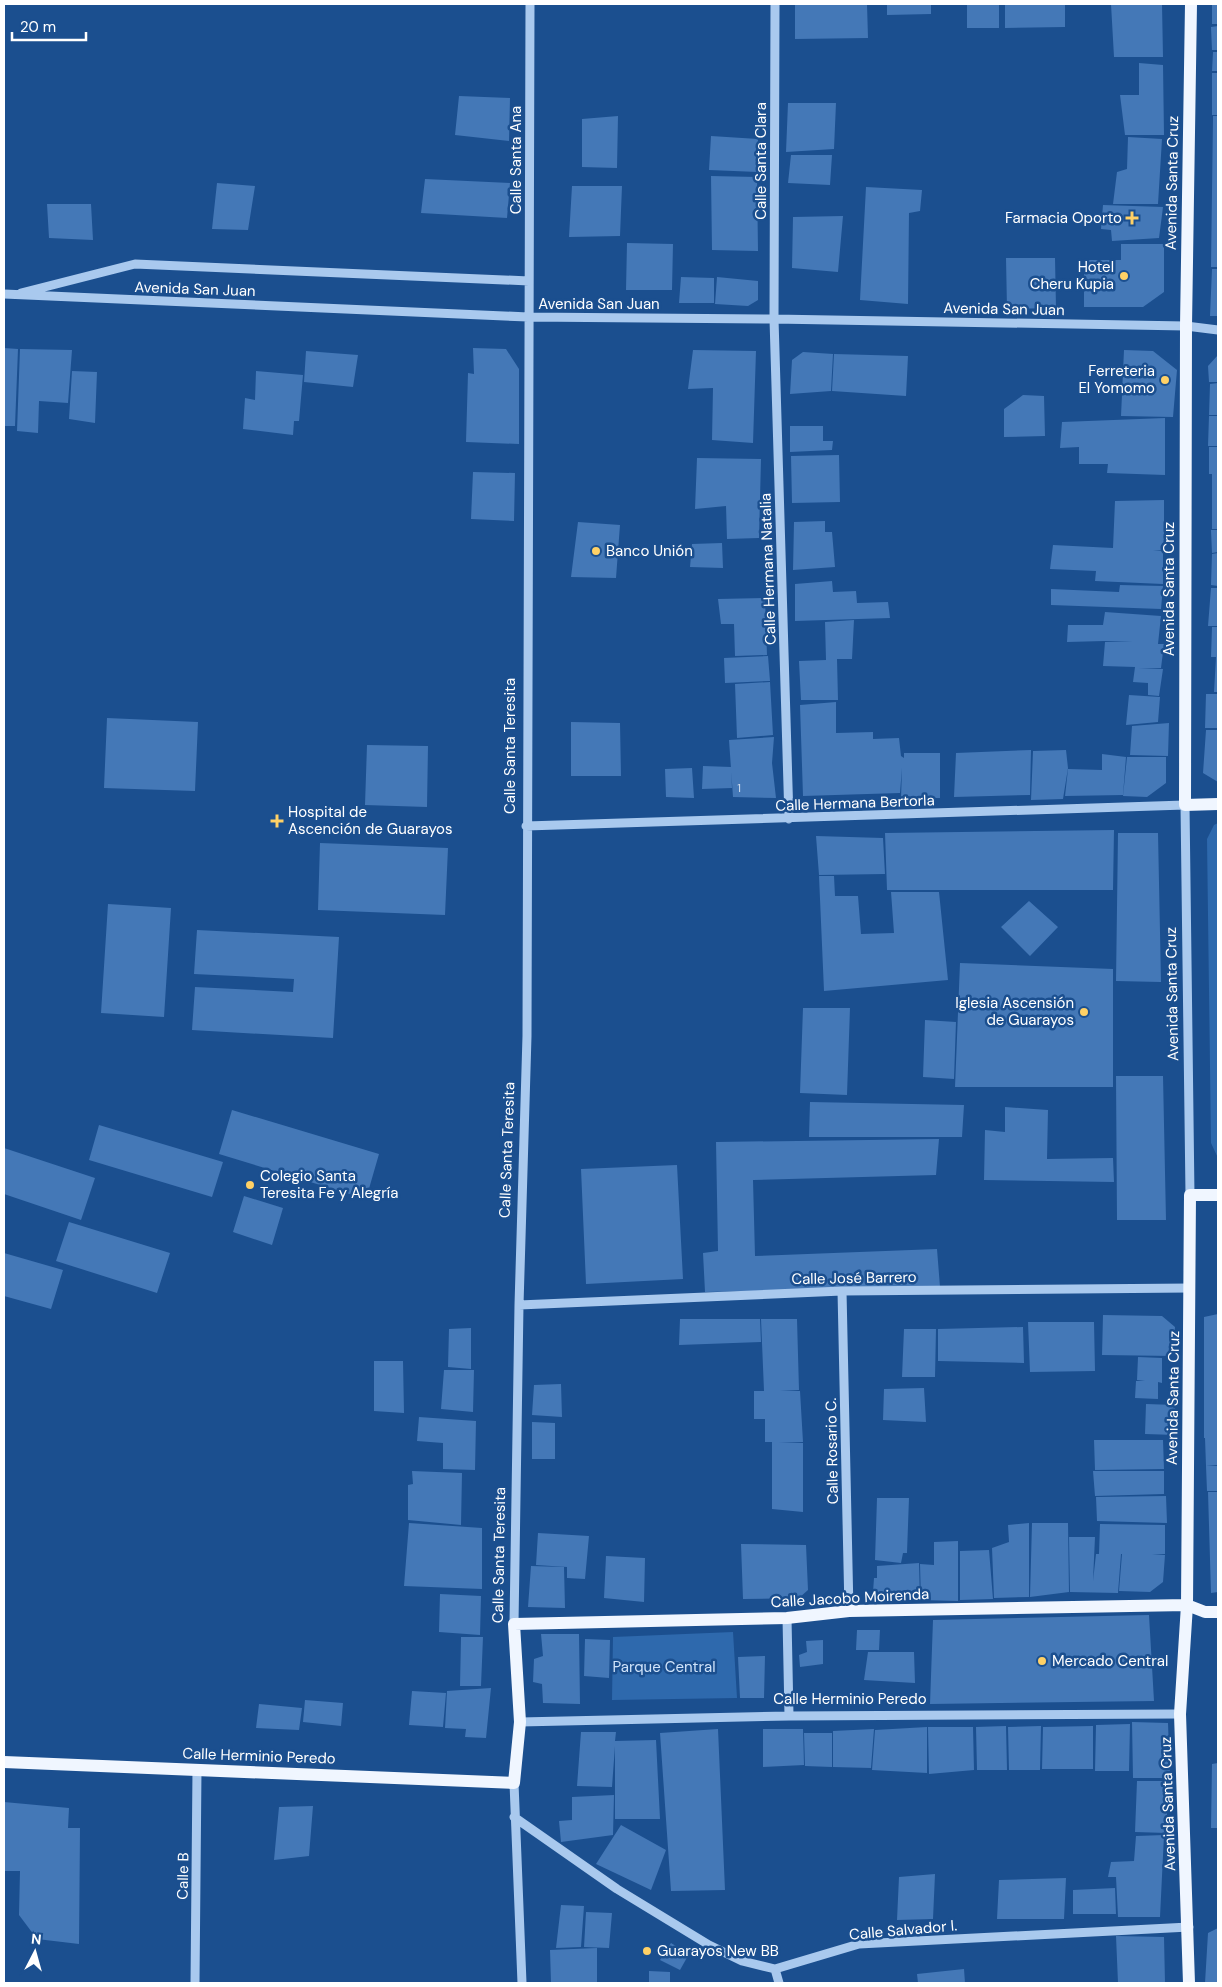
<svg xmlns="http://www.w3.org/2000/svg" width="1222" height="1987" viewBox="0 0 1222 1987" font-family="'DM Sans',sans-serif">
	<rect width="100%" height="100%" fill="#1b4f8f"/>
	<path fill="#2e69ad" d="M 1218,823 L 1218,1158 L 1211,1143 L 1207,839 L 1214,825 Z
		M 733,1632 L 737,1698 L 612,1700 L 613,1637 Z"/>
	<path fill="#4478b7" d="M 795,4 L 867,4 L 868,38 L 795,39 Z
		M 887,4 L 931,4 L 931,14 L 887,15 Z
		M 967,4 L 999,4 L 999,28 L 967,28 Z
		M 1005,4 L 1065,4 L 1065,27 L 1005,28 Z
		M 1111,4 L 1162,4 L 1163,57 L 1114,57 Z
		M 1212,4 L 1218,4 L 1218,24 L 1212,24 Z
		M 1218,26 L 1218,50 L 1212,50 L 1211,27 Z
		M 1213,52 L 1218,52 L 1218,71 L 1212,71 Z
		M 1139,63 L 1163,65 L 1164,135 L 1125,135 L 1120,95 L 1139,95 Z
		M 1212,73 L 1218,73 L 1218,115 L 1212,115 Z
		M 459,96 L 510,98 L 509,141 L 455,135 Z
		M 788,103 L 836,103 L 834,149 L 786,152 Z
		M 618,116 L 617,168 L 582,167 L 582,119 Z
		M 1213,116 L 1218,116 L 1218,267 L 1211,267 Z
		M 711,136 L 758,139 L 758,172 L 709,170 Z
		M 1128,137 L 1162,139 L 1158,204 L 1113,204 L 1117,172 L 1127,169 Z
		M 791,155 L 832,155 L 830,185 L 788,183 Z
		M 711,176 L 757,177 L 758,251 L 712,250 Z
		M 425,179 L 510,183 L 507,218 L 421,213 Z
		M 217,183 L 255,186 L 248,230 L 212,229 Z
		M 572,186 L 622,186 L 620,236 L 569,237 Z
		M 866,187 L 922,190 L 920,211 L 909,213 L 908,304 L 860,300 Z
		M 47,204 L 91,204 L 93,240 L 49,238 Z
		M 1103,205 L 1163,207 L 1159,238 L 1112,241 L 1111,230 L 1101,229 Z
		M 843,216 L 838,272 L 792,268 L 793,217 Z
		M 627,243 L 673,244 L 672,290 L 626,290 Z
		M 1121,244 L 1164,244 L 1164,292 L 1143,307 L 1084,307 L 1084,260 L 1121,260 Z
		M 1006,258 L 1055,258 L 1056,308 L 1007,309 Z
		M 1212,269 L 1218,269 L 1218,316 L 1210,316 Z
		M 681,277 L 714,278 L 714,303 L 679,303 Z
		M 717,277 L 758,281 L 758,300 L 748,306 L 715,304 Z
		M 4,348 L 18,349 L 15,426 L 4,426 Z
		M 473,348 L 506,349 L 519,369 L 519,444 L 466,442 L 468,373 L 474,374 Z
		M 20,349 L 72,350 L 68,403 L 39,401 L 38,433 L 17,431 Z
		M 693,350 L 756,351 L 753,443 L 712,440 L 713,388 L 688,389 Z
		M 1124,350 L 1153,351 L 1177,370 L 1173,417 L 1121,416 Z
		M 306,351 L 358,355 L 353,387 L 304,382 Z
		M 803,352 L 833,354 L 831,391 L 790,394 L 792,360 Z
		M 834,354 L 908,356 L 906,396 L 832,391 Z
		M 1218,355 L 1218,382 L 1209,382 L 1208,366 Z
		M 72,371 L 97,372 L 95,423 L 69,419 Z
		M 256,371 L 303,375 L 299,421 L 294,421 L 293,435 L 243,429 L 245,398 L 255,400 Z
		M 1218,383 L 1218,415 L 1209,415 L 1210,384 Z
		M 1023,395 L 1044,396 L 1045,436 L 1004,437 L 1004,409 Z
		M 1209,416 L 1218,416 L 1218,446 L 1208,446 Z
		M 1165,418 L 1165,475 L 1107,473 L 1108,464 L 1079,464 L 1079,447 L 1060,448 L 1062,422 Z
		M 790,426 L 823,426 L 823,441 L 833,441 L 832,450 L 790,452 Z
		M 1209,447 L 1218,447 L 1218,529 L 1212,529 L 1212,474 L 1209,474 Z
		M 839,455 L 840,502 L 792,503 L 791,456 Z
		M 697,458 L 761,459 L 759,538 L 727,539 L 726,506 L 695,509 Z
		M 473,472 L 515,473 L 514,521 L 471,519 Z
		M 1164,500 L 1164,550 L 1153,551 L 1163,551 L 1163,584 L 1095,581 L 1096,571 L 1050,569 L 1053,545 L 1113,548 L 1115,501 Z
		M 825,521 L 825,532 L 832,532 L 835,567 L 793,570 L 794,522 Z
		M 578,522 L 620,525 L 616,578 L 571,577 Z
		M 1211,530 L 1218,530 L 1218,552 L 1212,553 Z
		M 722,543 L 723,568 L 690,567 L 692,544 Z
		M 1218,553 L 1218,586 L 1211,585 L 1212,554 Z
		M 832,581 L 833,592 L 856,591 L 857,603 L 888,602 L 890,618 L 795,621 L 795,584 Z
		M 1120,585 L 1163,586 L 1161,609 L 1051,605 L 1051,589 L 1119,592 Z
		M 1211,588 L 1218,588 L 1218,626 L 1208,626 Z
		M 765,598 L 767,655 L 735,656 L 734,624 L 721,624 L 718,599 Z
		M 1105,612 L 1161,616 L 1158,644 L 1164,644 L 1161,668 L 1139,668 L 1163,669 L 1159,696 L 1148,695 L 1148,683 L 1133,682 L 1135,667 L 1103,666 L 1105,642 L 1133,642 L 1104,641 L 1067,642 L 1068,625 L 1103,625 Z
		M 854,620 L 852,659 L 837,659 L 838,700 L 801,700 L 799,661 L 826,660 L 825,622 Z
		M 1212,627 L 1218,627 L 1218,692 L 1214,692 L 1216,657 L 1211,657 Z
		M 768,656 L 770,681 L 725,683 L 724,658 Z
		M 770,682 L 773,735 L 737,738 L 735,684 Z
		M 1206,694 L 1218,694 L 1218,728 L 1205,728 Z
		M 1129,695 L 1160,697 L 1158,722 L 1126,725 Z
		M 836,702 L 836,733 L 873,732 L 873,739 L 899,738 L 901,756 L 904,758 L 904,753 L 940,753 L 940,798 L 901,798 L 902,768 L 900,793 L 803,796 L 800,705 Z
		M 107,718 L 198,722 L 195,791 L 104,788 Z
		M 571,722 L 620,723 L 621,776 L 571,776 Z
		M 1169,723 L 1168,756 L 1130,755 L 1132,726 Z
		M 1206,730 L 1218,730 L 1218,782 L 1203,773 Z
		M 774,737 L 772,763 L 776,798 L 733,797 L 729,740 Z
		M 367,745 L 428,746 L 427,807 L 365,805 Z
		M 1031,750 L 1030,795 L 954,797 L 956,753 Z
		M 1066,750 L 1068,768 L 1063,799 L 1031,800 L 1033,751 Z
		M 1102,754 L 1126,757 L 1123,795 L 1065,796 L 1068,769 L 1102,770 Z
		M 1127,757 L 1166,757 L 1166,783 L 1147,797 L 1123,796 Z
		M 703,766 L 731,767 L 732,788 L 702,789 Z
		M 692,768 L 694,798 L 666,797 L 665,769 Z
		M 1114,830 L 1113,890 L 887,890 L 885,833 Z
		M 1118,833 L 1158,833 L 1161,982 L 1116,981 Z
		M 816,836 L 883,838 L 885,874 L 819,875 Z
		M 320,843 L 448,848 L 445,915 L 318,910 Z
		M 819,876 L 834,876 L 835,896 L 858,896 L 861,934 L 894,933 L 891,892 L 939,892 L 948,980 L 824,991 Z
		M 1029,901 L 1058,927 L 1030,956 L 1001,927 Z
		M 108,904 L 171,908 L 164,1017 L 101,1013 Z
		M 197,930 L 339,937 L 333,1038 L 192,1030 L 195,987 L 293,992 L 294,979 L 194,974 Z
		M 960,963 L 1113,969 L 1113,1087 L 955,1087 Z
		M 803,1008 L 850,1008 L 847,1095 L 800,1093 Z
		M 925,1020 L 956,1022 L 954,1079 L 923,1077 Z
		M 1116,1076 L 1163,1076 L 1166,1220 L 1117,1220 Z
		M 810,1102 L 964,1105 L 962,1137 L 809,1137 Z
		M 1005,1107 L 1048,1110 L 1047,1159 L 1113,1158 L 1114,1182 L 984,1180 L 985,1130 L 1005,1132 Z
		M 232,1110 L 379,1154 L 366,1199 L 219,1154 Z
		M 99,1125 L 223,1162 L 212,1197 L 89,1160 Z
		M 939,1139 L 936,1175 L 753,1180 L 755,1256 L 937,1249 L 940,1287 L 705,1292 L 703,1253 L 718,1251 L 716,1142 Z
		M 4,1148 L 95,1178 L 81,1220 L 4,1194 Z
		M 677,1165 L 683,1279 L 586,1284 L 581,1169 Z
		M 244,1196 L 283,1208 L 272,1245 L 233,1232 Z
		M 69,1222 L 170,1253 L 157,1293 L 56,1261 Z
		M 4,1253 L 63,1270 L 51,1309 L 4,1296 Z
		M 1218,1314 L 1218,1438 L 1204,1438 L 1204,1317 Z
		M 1103,1315 L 1162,1316 L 1175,1327 L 1173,1356 L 1102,1355 Z
		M 680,1319 L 760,1319 L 761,1342 L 679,1345 Z
		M 761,1319 L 797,1319 L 799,1390 L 780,1391 L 800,1391 L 803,1442 L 779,1443 L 803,1443 L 803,1512 L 772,1509 L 772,1442 L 765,1442 L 765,1419 L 754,1419 L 754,1391 L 764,1391 Z
		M 1028,1322 L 1094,1322 L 1095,1371 L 1030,1372 Z
		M 1023,1327 L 1024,1363 L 938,1361 L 938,1329 Z
		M 471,1328 L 471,1369 L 448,1367 L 449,1329 Z
		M 904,1329 L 936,1329 L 935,1377 L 902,1377 Z
		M 1138,1357 L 1162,1358 L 1162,1383 L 1158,1382 L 1158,1399 L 1135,1398 L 1136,1381 L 1145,1381 L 1137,1380 Z
		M 374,1361 L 403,1361 L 404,1413 L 374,1411 Z
		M 444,1370 L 474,1370 L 473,1412 L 441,1409 Z
		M 561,1384 L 562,1417 L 532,1415 L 534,1385 Z
		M 924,1388 L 926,1422 L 883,1420 L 884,1389 Z
		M 1146,1404 L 1175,1405 L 1176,1435 L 1145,1434 Z
		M 419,1417 L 476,1421 L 475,1470 L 443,1469 L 443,1443 L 417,1441 Z
		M 532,1422 L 555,1423 L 555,1459 L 532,1459 Z
		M 1205,1438 L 1218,1438 L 1218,1465 L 1206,1466 Z
		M 1094,1440 L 1163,1440 L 1164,1469 L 1095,1470 Z
		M 1206,1466 L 1218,1466 L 1218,1491 L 1207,1491 Z
		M 412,1471 L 462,1473 L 461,1525 L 408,1520 L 408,1485 L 413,1484 Z
		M 1093,1471 L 1164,1471 L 1164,1494 L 1095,1496 Z
		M 1208,1492 L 1218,1492 L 1218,1592 L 1211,1593 Z
		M 1166,1496 L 1167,1523 L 1097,1521 L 1096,1497 Z
		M 877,1498 L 909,1498 L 907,1553 L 903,1553 L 901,1563 L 875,1560 Z
		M 409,1523 L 482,1528 L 482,1589 L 404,1586 Z
		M 1029,1523 L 1029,1597 L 994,1598 L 992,1548 L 1009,1542 L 1008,1525 Z
		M 1032,1523 L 1068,1523 L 1069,1592 L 1030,1597 Z
		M 1100,1524 L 1165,1525 L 1165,1554 L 1152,1554 L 1165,1555 L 1163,1582 L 1150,1592 L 1119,1591 L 1122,1554 L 1107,1554 L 1121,1554 L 1118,1593 L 1070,1592 L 1069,1537 L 1095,1537 L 1093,1581 L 1096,1554 L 1099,1554 Z
		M 538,1533 L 589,1536 L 585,1579 L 567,1578 L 567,1567 L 536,1565 Z
		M 958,1541 L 958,1601 L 921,1600 L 920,1564 L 934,1565 L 934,1542 Z
		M 741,1544 L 806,1545 L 808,1590 L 799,1598 L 743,1599 Z
		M 989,1550 L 993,1599 L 960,1600 L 960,1551 Z
		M 606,1556 L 645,1558 L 644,1602 L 604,1598 Z
		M 919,1563 L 920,1600 L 884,1598 L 884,1593 L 873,1592 L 874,1578 L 877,1578 L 877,1566 Z
		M 531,1566 L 564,1567 L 565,1608 L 528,1607 Z
		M 440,1594 L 481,1596 L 480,1635 L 439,1632 Z
		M 1149,1615 L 1154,1701 L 930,1704 L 933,1620 Z
		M 857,1630 L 880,1630 L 879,1650 L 856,1650 Z
		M 541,1634 L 579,1634 L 580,1704 L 543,1703 L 542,1684 L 533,1682 L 534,1659 L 543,1656 Z
		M 461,1637 L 483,1637 L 481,1686 L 460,1686 Z
		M 585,1639 L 610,1640 L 609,1678 L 584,1676 Z
		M 823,1640 L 823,1664 L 800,1667 L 799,1655 L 807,1652 L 806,1641 Z
		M 868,1652 L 914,1652 L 915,1683 L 864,1680 Z
		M 765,1656 L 764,1698 L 740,1698 L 738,1657 Z
		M 491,1688 L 486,1738 L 465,1737 L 466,1729 L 445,1728 L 447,1691 Z
		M 412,1691 L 446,1693 L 443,1727 L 409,1725 Z
		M 305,1700 L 343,1703 L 341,1726 L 303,1722 Z
		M 259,1704 L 302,1708 L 299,1730 L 256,1728 Z
		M 1132,1722 L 1168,1723 L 1170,1778 L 1133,1778 Z
		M 1130,1724 L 1129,1771 L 1095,1771 L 1096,1725 Z
		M 1006,1726 L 1007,1770 L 977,1770 L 976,1727 Z
		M 1041,1726 L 1040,1770 L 1009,1770 L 1008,1727 Z
		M 1093,1726 L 1093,1769 L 1042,1769 L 1043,1727 Z
		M 927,1727 L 927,1773 L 872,1770 L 875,1730 Z
		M 928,1727 L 973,1727 L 974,1770 L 929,1774 Z
		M 718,1729 L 725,1890 L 671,1891 L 660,1733 Z
		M 763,1729 L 803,1729 L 804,1765 L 763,1767 Z
		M 874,1729 L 871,1768 L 833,1767 L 833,1731 Z
		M 581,1732 L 616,1732 L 615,1741 L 656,1740 L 660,1819 L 615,1819 L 615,1746 L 612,1787 L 577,1786 Z
		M 804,1733 L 832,1733 L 832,1767 L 805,1766 Z
		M 1218,1763 L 1218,1828 L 1211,1828 L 1212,1764 Z
		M 1137,1781 L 1167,1781 L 1167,1833 L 1135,1832 Z
		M 614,1795 L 613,1835 L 561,1842 L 559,1821 L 572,1820 L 572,1797 Z
		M 4,1802 L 69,1808 L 68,1828 L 80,1828 L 79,1944 L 37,1939 L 19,1915 L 20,1871 L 4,1871 Z
		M 313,1806 L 309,1856 L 274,1860 L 279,1807 Z
		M 621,1825 L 666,1850 L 651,1890 L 596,1864 Z
		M 1164,1835 L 1160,1917 L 1118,1917 L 1116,1877 L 1108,1877 L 1111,1862 L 1134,1861 L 1136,1836 Z
		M 935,1874 L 933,1919 L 897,1920 L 899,1877 Z
		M 1066,1878 L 1064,1919 L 997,1919 L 999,1880 Z
		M 1115,1888 L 1116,1914 L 1073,1914 L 1073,1890 Z
		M 561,1905 L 584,1906 L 581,1947 L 556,1948 Z
		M 586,1912 L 612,1913 L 609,1948 L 584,1947 Z
		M 1218,1928 L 1218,1983 L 1205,1983 L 1208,1933 Z
		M 1116,1936 L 1164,1937 L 1165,1983 L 1118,1983 Z
		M 671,1943 L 689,1954 L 680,1970 L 660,1960 Z
		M 597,1948 L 597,1983 L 551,1983 L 550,1950 Z
		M 964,1969 L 965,1983 L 918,1983 L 917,1974 Z
		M 649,1971 L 670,1972 L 670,1983 L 649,1983 Z"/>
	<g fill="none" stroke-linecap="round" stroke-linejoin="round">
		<path stroke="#a9c9ee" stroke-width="9" d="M 775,4 L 774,319 L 789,819
			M 21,293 L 135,264 L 529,281
			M 4,294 L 528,317 L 774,319 L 1186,326 L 1218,330
			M 526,826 L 1185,805 L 1190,1195
			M 842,1291 L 849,1611
			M 519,1305 L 842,1291 L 1190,1288
			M 787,1618 L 789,1716
			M 514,1624 L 519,1305 L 527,1036 L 530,4
			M 520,1722 L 789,1716 L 1180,1714
			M 514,1783 L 522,1983
			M 514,1817 L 617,1889 L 709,1945 L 742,1961 L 775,1969 L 859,1944 L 1189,1927
			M 775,1969 L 779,1983
			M 195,1983 L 197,1770"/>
		<path stroke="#f0f6ff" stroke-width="12" d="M 1191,4 L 1186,326 L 1185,805 L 1218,804
			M 4,1762 L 514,1783 L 520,1722 L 514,1624 L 787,1618 L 849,1611 L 1187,1605 L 1205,1612 L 1218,1612
			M 1189,1983 L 1180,1714 L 1187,1605 L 1190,1195 L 1218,1195"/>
	</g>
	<g fill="#ffd166" stroke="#1b4f8f" stroke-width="2">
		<path d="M1129.5 210.5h5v5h5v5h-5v5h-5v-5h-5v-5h5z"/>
		<circle cx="1124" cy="276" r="5"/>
		<circle cx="1165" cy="380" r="5"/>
		<circle cx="596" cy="551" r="5"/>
		<path d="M274.5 813.5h5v5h5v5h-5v5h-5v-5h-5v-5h5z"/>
		<circle cx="1084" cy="1012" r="5"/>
		<circle cx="250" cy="1185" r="5"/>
		<circle cx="1042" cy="1661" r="5"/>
		<circle cx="647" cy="1951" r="5"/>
	</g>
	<g text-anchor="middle" stroke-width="5" stroke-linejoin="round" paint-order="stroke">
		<g font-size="12" fill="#d0dded">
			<text x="739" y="792">1</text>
		</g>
		<g font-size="15" fill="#fff" stroke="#1b4f8f">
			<text transform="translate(516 160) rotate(-90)" y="5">Calle Santa Ana</text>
			<text transform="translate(761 161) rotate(-90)" y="5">Calle Santa Clara</text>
			<text transform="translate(1172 183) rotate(-89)" y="5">Avenida Santa Cruz</text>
			<text transform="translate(195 289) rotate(2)" y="5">Avenida San Juan</text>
			<text x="599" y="309">Avenida San Juan</text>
			<text transform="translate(1004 309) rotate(1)" y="5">Avenida San Juan</text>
			<text transform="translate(768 569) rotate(-92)" y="5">Calle Hermana Natalia</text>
			<text transform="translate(1169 589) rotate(-90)" y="5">Avenida Santa Cruz</text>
			<text transform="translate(510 746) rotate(-90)" y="5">Calle Santa Teresita</text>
			<text transform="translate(855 803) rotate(-2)" y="5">Calle Hermana Bertorla</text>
			<text transform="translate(1172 994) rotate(-91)" y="5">Avenida Santa Cruz</text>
			<text transform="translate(507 1150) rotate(-88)" y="5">Calle Santa Teresita</text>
			<text transform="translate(854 1278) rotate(-1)" y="5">Calle José Barrero</text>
			<text transform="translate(1173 1398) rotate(-89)" y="5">Avenida Santa Cruz</text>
			<text transform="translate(832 1451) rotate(-91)" y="5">Calle Rosario C.</text>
			<text transform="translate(499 1555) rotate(-89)" y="5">Calle Santa Teresita</text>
			<text transform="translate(850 1598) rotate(-3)" y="5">Calle Jacobo Moirenda</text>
			<text x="850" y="1704">Calle Herminio Peredo</text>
			<text transform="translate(259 1756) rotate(2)" y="5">Calle Herminio Peredo</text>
			<text transform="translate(1168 1804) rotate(-92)" y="5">Avenida Santa Cruz</text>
			<text transform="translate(183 1876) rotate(-89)" y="5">Calle B</text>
			<text transform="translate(903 1930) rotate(-5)" y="5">Calle Salvador I.</text>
		</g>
		<g font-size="15" fill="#fff" stroke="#1b4f8f" text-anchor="start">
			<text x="1122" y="223" text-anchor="end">Farmacia Oporto</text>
			<text x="1114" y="272" text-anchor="end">Hotel<tspan x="1114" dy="17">Cheru Kupia</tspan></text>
			<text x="1155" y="376" text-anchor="end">Ferreteria<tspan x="1155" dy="17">El Yomomo</tspan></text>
			<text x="606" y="556">Banco Unión</text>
			<text x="288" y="817">Hospital de<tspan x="288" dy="17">Ascención de Guarayos</tspan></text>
			<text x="1074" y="1008" text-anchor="end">Iglesia Ascensión<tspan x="1074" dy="17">de Guarayos</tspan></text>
			<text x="260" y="1181">Colegio Santa<tspan x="260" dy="17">Teresita Fe y Alegría</tspan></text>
			<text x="1052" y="1666">Mercado Central</text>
			<text x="657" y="1956">Guarayos New BB</text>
		</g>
		<g font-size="15" fill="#cfe3fa" stroke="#1b4f8f">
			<text x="664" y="1672">Parque Central</text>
		</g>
	</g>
	<rect width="1222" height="1987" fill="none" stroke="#ffffff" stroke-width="10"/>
	<g transform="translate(35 1952) rotate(6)" stroke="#1b4f8f" stroke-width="4" paint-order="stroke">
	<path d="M0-4L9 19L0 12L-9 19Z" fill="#ffffff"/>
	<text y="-8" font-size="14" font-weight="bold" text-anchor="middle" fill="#ffffff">N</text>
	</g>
	<path d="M12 32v8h74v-8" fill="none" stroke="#ffffff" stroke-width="2.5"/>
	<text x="20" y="32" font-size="15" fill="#ffffff" stroke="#1b4f8f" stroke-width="4" paint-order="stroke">20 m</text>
</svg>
